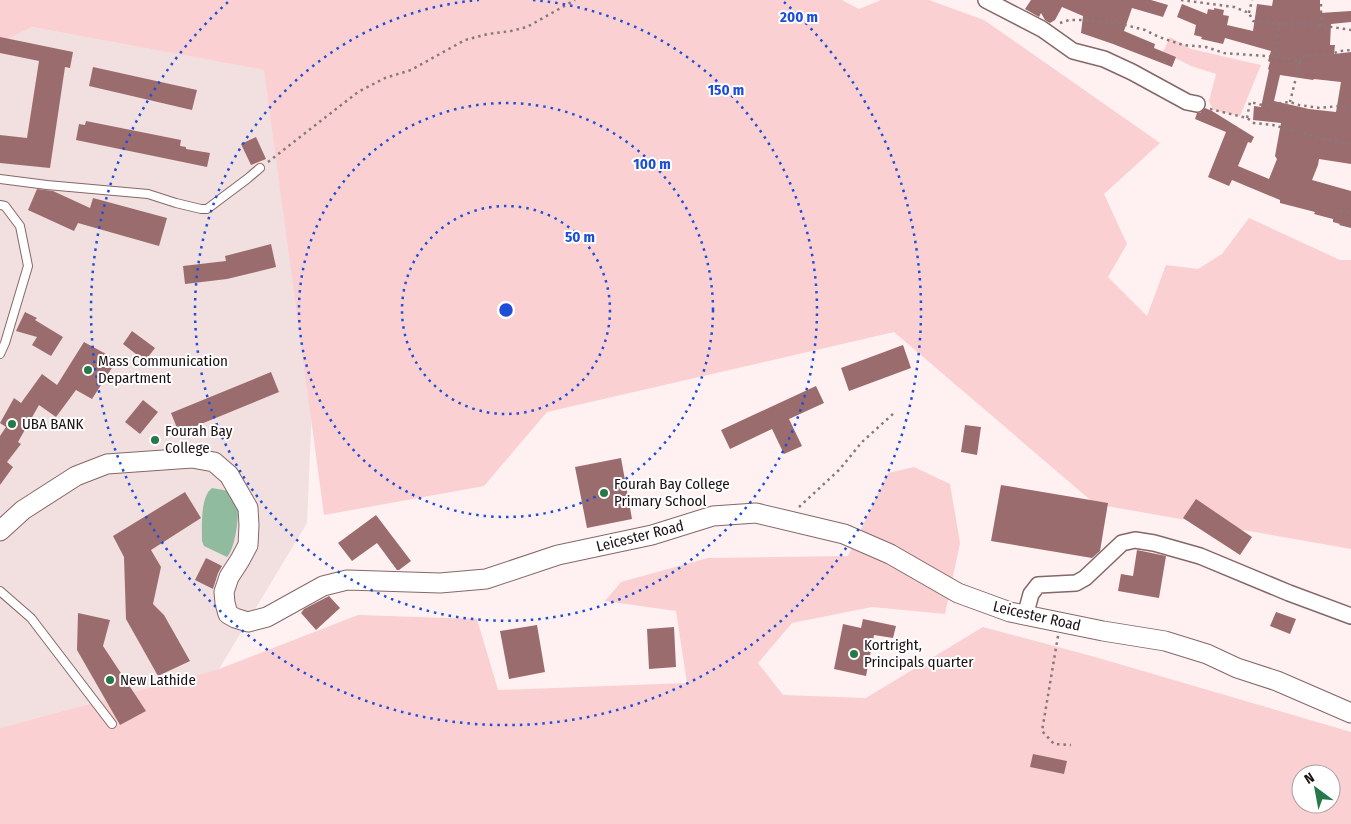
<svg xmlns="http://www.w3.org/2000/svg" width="1351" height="824" viewBox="0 0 1351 824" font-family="'Fira Sans Condensed',sans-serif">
	<rect width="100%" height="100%" fill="#fff0f1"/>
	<path fill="#f2dfe0" d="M 32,27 L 265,70 L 314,357 L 307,523 L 219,669 L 0,728 L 0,43 Z"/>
	<path fill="#fad0d2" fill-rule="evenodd" d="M 0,0 L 842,0 L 859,9 L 881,0 L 929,0 L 984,20 L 1160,143 L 1104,194 L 1127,244 L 1108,277 L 1147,316 L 1166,265 L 1198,269 L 1222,254 L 1249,218 L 1340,260 L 1351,260 L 1351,549 L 1095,504 L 894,332 L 547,412 L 484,486 L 324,515 L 264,70 L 32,27 L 0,43 Z
		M 1170,37 L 1191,49 L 1261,65 L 1240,116 L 1213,110 L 1209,101 L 1216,74 L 1191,66 L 1163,52 Z
		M 914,467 L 950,484 L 960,543 L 945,614 L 872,607 L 792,623 L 758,663 L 783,695 L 866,698 L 983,627 L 1095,657 L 1351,732 L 1351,824 L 0,824 L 0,728 L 219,669 L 358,615 L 477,619 L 498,690 L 687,683 L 676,611 L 605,601 L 621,582 L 708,558 L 848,556 L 888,473 ZM 1301,774 L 1331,774 L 1331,804 L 1301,804 Z"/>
	<path fill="#91bb9e" d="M 212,488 L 229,491 C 231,494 235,497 236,500 C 241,511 235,550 227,557 L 204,546 L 202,541 C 202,527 200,497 212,488 Z"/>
	<path fill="#9b6c6e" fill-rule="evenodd" d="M 1031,0 L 1151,0 L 1168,5 L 1163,17 L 1132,8 L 1124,31 L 1155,44 L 1154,48 L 1176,57 L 1172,67 L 1113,44 L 1081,33 L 1083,16 L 1062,7 L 1055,20 L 1050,23 L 1045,20 L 1041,13 L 1039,17 L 1025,9 Z
		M 1273,0 L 1320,0 L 1320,13 L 1351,11 L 1351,22 L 1331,24 L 1330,45 L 1335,45 L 1334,54 L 1351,52 L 1351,164 L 1319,159 L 1318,165 L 1312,180 L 1351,191 L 1351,228 L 1339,225 L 1340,224 L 1333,222 L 1333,219 L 1314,214 L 1315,212 L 1280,203 L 1280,200 L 1232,180 L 1229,186 L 1208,177 L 1226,132 L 1195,119 L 1197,113 L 1200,113 L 1205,108 L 1212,111 L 1254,137 L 1251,143 L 1248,142 L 1238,166 L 1269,179 L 1277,159 L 1275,156 L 1281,123 L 1253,120 L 1254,106 L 1261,107 L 1269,70 L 1268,69 L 1270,62 L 1268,61 L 1271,51 L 1225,38 L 1223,44 L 1201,39 L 1202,37 L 1194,35 L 1196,25 L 1177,17 L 1182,4 L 1207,14 L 1208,9 L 1214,10 L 1214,8 L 1224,10 L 1223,15 L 1229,16 L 1227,25 L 1253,31 L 1257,4 L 1272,6 ZM 1280,75 L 1313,80 L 1314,79 L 1341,82 L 1336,112 L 1309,109 L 1274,101 Z
		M 0,37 L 73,52 L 70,68 L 65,67 L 50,168 L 0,163 L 0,135 L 27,138 L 39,61 L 0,53 Z
		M 93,67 L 197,90 L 192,110 L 89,86 Z
		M 86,121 L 181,140 L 180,146 L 186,147 L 186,149 L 210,153 L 207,167 L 76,140 L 79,124 L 85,125 Z
		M 256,137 L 266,159 L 251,165 L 241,144 Z
		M 37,189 L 53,191 L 90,208 L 93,198 L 167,218 L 159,246 L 78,223 L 74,231 L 28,210 Z
		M 271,244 L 276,267 L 227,279 L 185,284 L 183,266 L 226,261 L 225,256 Z
		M 25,312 L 37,318 L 35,320 L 63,337 L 51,356 L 32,345 L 37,337 L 16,331 Z
		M 132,331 L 155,348 L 145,361 L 123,344 Z
		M 84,342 L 117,360 L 92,399 L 76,390 L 56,417 L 39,405 L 18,442 L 21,444 L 7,462 L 13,467 L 0,485 L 0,436 L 6,427 L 0,423 L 14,398 L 21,403 L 42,374 L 57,385 Z
		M 903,345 L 911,368 L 849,391 L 841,368 Z
		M 271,372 L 279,392 L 179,433 L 171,413 Z
		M 816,386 L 824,403 L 789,419 L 802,446 L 784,454 L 772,429 L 730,449 L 721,430 Z
		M 143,400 L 158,412 L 140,434 L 125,422 Z
		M 965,425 L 981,427 L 977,455 L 961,452 Z
		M 621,458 L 632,519 L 587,528 L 575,467 Z
		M 1001,485 L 1108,503 L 1100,551 L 1092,558 L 991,541 Z
		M 185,492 L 201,518 L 151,550 L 161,567 L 153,604 L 164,615 L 190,661 L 158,676 L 126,619 L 124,557 L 113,536 Z
		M 1196,499 L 1252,537 L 1240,555 L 1183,518 Z
		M 376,515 L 411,561 L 399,570 L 397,570 L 377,543 L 352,561 L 338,543 Z
		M 1137,550 L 1166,556 L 1159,598 L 1118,591 L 1121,574 L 1133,576 Z
		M 206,558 L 222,566 L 218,573 L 213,589 L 195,580 Z
		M 329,596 L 340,608 L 316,630 L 301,613 L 304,609 Z
		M 1276,612 L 1296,619 L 1290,634 L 1270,626 Z
		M 78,613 L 110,620 L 103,646 L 146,711 L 120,725 L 77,650 Z
		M 863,619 L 896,626 L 893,638 L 874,635 L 866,676 L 834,669 L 843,624 L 861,628 Z
		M 537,625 L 545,672 L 509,679 L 500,631 Z
		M 674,627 L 676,667 L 649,669 L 647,629 Z
		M 1033,754 L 1067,761 L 1064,774 L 1030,767 Z"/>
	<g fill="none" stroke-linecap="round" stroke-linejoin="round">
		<g stroke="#866768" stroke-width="10">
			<path id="service" d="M 0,179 L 47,185 L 148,194 L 176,203 L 201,209 L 207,209 L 247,179 L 260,168
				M 0,205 L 5,206 L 20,226 L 28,266 L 5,343 L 0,354
				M 0,591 L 31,618 L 112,724"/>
		</g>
		<g stroke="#866768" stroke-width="18">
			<path id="minor" d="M 986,0 L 1042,29 L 1073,51 L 1104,59 L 1132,72 L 1187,102 L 1197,104
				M 1025,616 L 1031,594 L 1038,585 L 1076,583 L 1085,578 L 1122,543 L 1135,540 L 1154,543 L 1200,556 L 1289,593 L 1351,616"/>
		</g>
		<g stroke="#866768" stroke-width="21">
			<path id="tertiary" d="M 0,531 L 23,510 L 76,476 L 107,464 L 192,458 L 214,462 L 229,475 L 248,508 L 249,525 L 248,545 L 240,560 L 229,577 L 224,592 L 225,603 L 228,614 L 235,618 L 248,622 L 267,617 L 323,586 L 347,580 L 440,583 L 486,579 L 558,555 L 652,535 L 713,516 L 756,513 L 844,534 L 890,554 L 958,593 L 1010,612 L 1103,631 L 1165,641 L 1207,654 L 1237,668 L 1277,681 L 1351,713"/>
		</g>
		<path stroke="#86797a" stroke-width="2.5" stroke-dasharray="2.5 4" stroke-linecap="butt" d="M 1181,0 L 1234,7 L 1249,13 L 1253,21 L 1279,24
			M 1249,13 L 1252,0
			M 1060,23 L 1069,20 L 1085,20 L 1121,24 L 1145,30 L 1159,37 L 1183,45 L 1206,47 L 1224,53 L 1278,57 L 1300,61 L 1290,102
			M 1321,26 L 1321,0
			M 1278,57 L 1276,48 L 1279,24 L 1312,24 L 1351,30
			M 1300,61 L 1301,56 L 1329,55 L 1340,51 L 1351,50
			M 1210,109 L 1247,118 L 1254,123 L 1273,125 L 1331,141 L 1351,144
			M 1247,118 L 1250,102 L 1262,105 L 1290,102 L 1299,105 L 1320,108 L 1338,106 L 1351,108
			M 268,162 L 358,92 L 385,78 L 411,70 L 465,40 L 488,34 L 511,31 L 527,27 L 575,0
			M 1340,211 L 1351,213
			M 799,507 L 839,470 L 862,442 L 894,413
			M 1058,636 L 1042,731 L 1054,744 L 1071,745"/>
		<use href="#service" stroke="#fff" stroke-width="8"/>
		<use href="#minor" stroke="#fff" stroke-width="15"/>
		<use href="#tertiary" stroke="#fff" stroke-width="19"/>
	</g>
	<g fill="none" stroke="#1d4ed8" stroke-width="2.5" stroke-dasharray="2.5 5">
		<circle cx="506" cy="310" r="104"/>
		<circle cx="506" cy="310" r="207"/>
		<path d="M533 0A311 311 0 1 1 479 0"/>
		<path d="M784 2A415 415 0 1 1 228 2"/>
	</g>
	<g fill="#267849" stroke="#fff" stroke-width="2">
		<circle cx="88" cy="370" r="5"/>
		<circle cx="12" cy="424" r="5"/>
		<circle cx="155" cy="440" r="5"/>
		<circle cx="604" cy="493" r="5"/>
		<circle cx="854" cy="654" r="5"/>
		<circle cx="110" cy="680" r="5"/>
	</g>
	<g text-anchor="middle" stroke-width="4" stroke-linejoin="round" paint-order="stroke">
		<g font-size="15" fill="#1d1112" stroke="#fff" text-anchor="start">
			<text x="98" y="366">Mass Communication<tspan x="98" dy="17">Department</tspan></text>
			<text x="22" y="429">UBA BANK</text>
			<text x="165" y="436">Fourah Bay<tspan x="165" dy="17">College</tspan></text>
			<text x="614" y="489">Fourah Bay College<tspan x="614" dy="17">Primary School</tspan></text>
			<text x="864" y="650">Kortright,<tspan x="864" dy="17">Principals quarter</tspan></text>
			<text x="120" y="685">New Lathide</text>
		</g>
		<g font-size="15" fill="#1d1112" stroke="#fff">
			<text transform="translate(640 536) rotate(-14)" y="5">Leicester Road</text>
			<text transform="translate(1037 616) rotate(13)" y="5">Leicester Road</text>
		</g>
	</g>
	<circle cx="506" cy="310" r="8" fill="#1d4ed8" stroke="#fff" stroke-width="2.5"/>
	<g font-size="15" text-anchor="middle" font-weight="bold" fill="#1d4ed8" stroke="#fff" stroke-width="4" stroke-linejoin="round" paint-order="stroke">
		<text x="799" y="22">200 m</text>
		<text x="726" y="95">150 m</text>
		<text x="652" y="169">100 m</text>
		<text x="580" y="242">50 m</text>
	</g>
	<g transform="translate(1316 789) rotate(328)"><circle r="24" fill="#ffffff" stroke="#a5a0a0"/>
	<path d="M0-4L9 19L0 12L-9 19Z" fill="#267849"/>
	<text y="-8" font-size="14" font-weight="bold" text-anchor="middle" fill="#1d1112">N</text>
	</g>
</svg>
